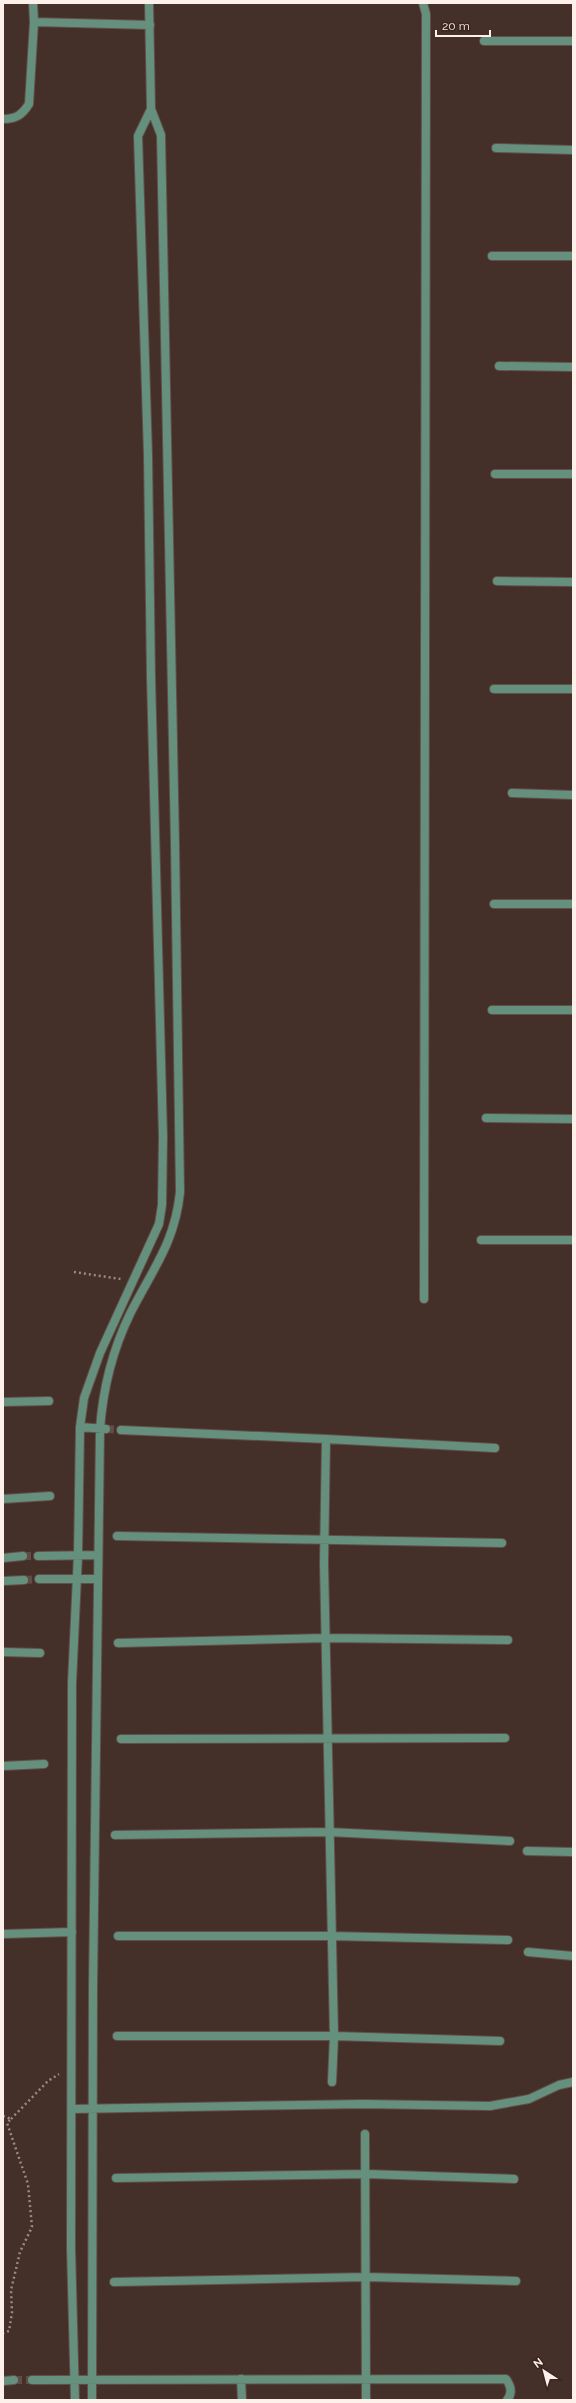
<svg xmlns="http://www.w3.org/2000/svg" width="576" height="2403" viewBox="0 0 576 2403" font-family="Raleway,sans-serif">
	<rect width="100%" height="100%" fill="#443029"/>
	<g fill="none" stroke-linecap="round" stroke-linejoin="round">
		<path stroke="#604d46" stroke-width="8" stroke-dasharray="8 4" stroke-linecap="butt" d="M 106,1429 L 121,1430
			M 23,1556 L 38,1556
			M 24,1580 L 39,1579
			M 14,2380 L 32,2380"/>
		<g stroke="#624f48" stroke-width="10">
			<path id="lane" d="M 33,3 L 34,22 L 150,25
				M 3,119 C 16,119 22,115 29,104 L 34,22
				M 3,1402 L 49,1401"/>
		</g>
		<g stroke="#624f48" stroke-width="10">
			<path id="street" d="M 423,3 L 426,14 L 424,1299
				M 484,41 L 573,41
				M 496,148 L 573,150
				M 492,256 L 573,256
				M 499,366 L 573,367
				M 495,474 L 573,474
				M 497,581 L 573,582
				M 494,689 L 573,689
				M 512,793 L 573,795
				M 494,904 L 573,904
				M 492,1010 L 573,1010
				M 486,1118 L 573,1119
				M 481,1240 L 573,1240
				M 80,1427 L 106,1429
				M 326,1439 L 495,1448
				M 3,1499 L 50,1496
				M 117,1536 L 502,1543
				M 38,1556 L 98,1555
				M 3,1558 L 23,1556
				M 39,1579 L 97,1579
				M 3,1581 L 24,1580
				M 118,1643 L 326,1638 L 508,1640
				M 3,1652 L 40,1653
				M 121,1739 L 505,1738
				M 3,1766 L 44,1764
				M 115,1835 L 329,1832 L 510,1841
				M 527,1851 L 573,1852
				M 3,1934 L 72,1932
				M 118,1936 L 331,1936 L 508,1940
				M 528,1952 L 573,1956
				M 117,2036 L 334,2036 L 324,1563 L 326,1439 L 121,1430
				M 332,2082 L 334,2036 L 500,2041
				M 72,2109 L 363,2104 L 490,2106 L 529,2099 L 559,2085 L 573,2082
				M 365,2134 L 366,2400
				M 116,2178 L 366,2174 L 514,2179
				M 114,2282 L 366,2277 L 516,2281
				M 241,2379 L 242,2400
				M 32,2380 L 506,2379 C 511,2386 513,2393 507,2400
				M 3,2381 L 14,2380
				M 75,2400 L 71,2248 L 72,1683 L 78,1555 L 80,1427 L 84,1398 L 100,1353 L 159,1224 L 162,1205 L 163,1137 L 151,678 L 148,455 L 138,136 L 151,109
				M 92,2400 L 93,1987 L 100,1429 C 103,1388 112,1351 130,1314 C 152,1270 175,1243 180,1192 L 175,844 L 161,135 L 151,109 L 149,3"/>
		</g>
		<path stroke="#9a8983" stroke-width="2.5" stroke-dasharray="2 3" stroke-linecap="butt" d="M 74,1272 L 121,1279
			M 3,2116 L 11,2119 L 7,2123 L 28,2184 L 32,2227 L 20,2252 L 11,2290 L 12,2313 L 9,2331 L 3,2333
			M 11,2119 L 48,2081 L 59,2074"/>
		<use href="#lane" stroke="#65907e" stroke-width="8"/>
		<use href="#street" stroke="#65907e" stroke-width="8"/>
	</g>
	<rect width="576" height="2403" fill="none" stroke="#fdf0eb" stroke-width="8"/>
	<g transform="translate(544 2371) rotate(324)" stroke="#39261f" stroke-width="3" paint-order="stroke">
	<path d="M0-3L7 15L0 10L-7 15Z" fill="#fdf0eb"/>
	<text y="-6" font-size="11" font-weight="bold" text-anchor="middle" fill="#fdf0eb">N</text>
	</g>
	<path d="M436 30v6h54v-6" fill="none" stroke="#fdf0eb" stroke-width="2"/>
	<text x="442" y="30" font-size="12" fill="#fdf0eb" stroke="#39261f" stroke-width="3" paint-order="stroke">20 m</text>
</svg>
